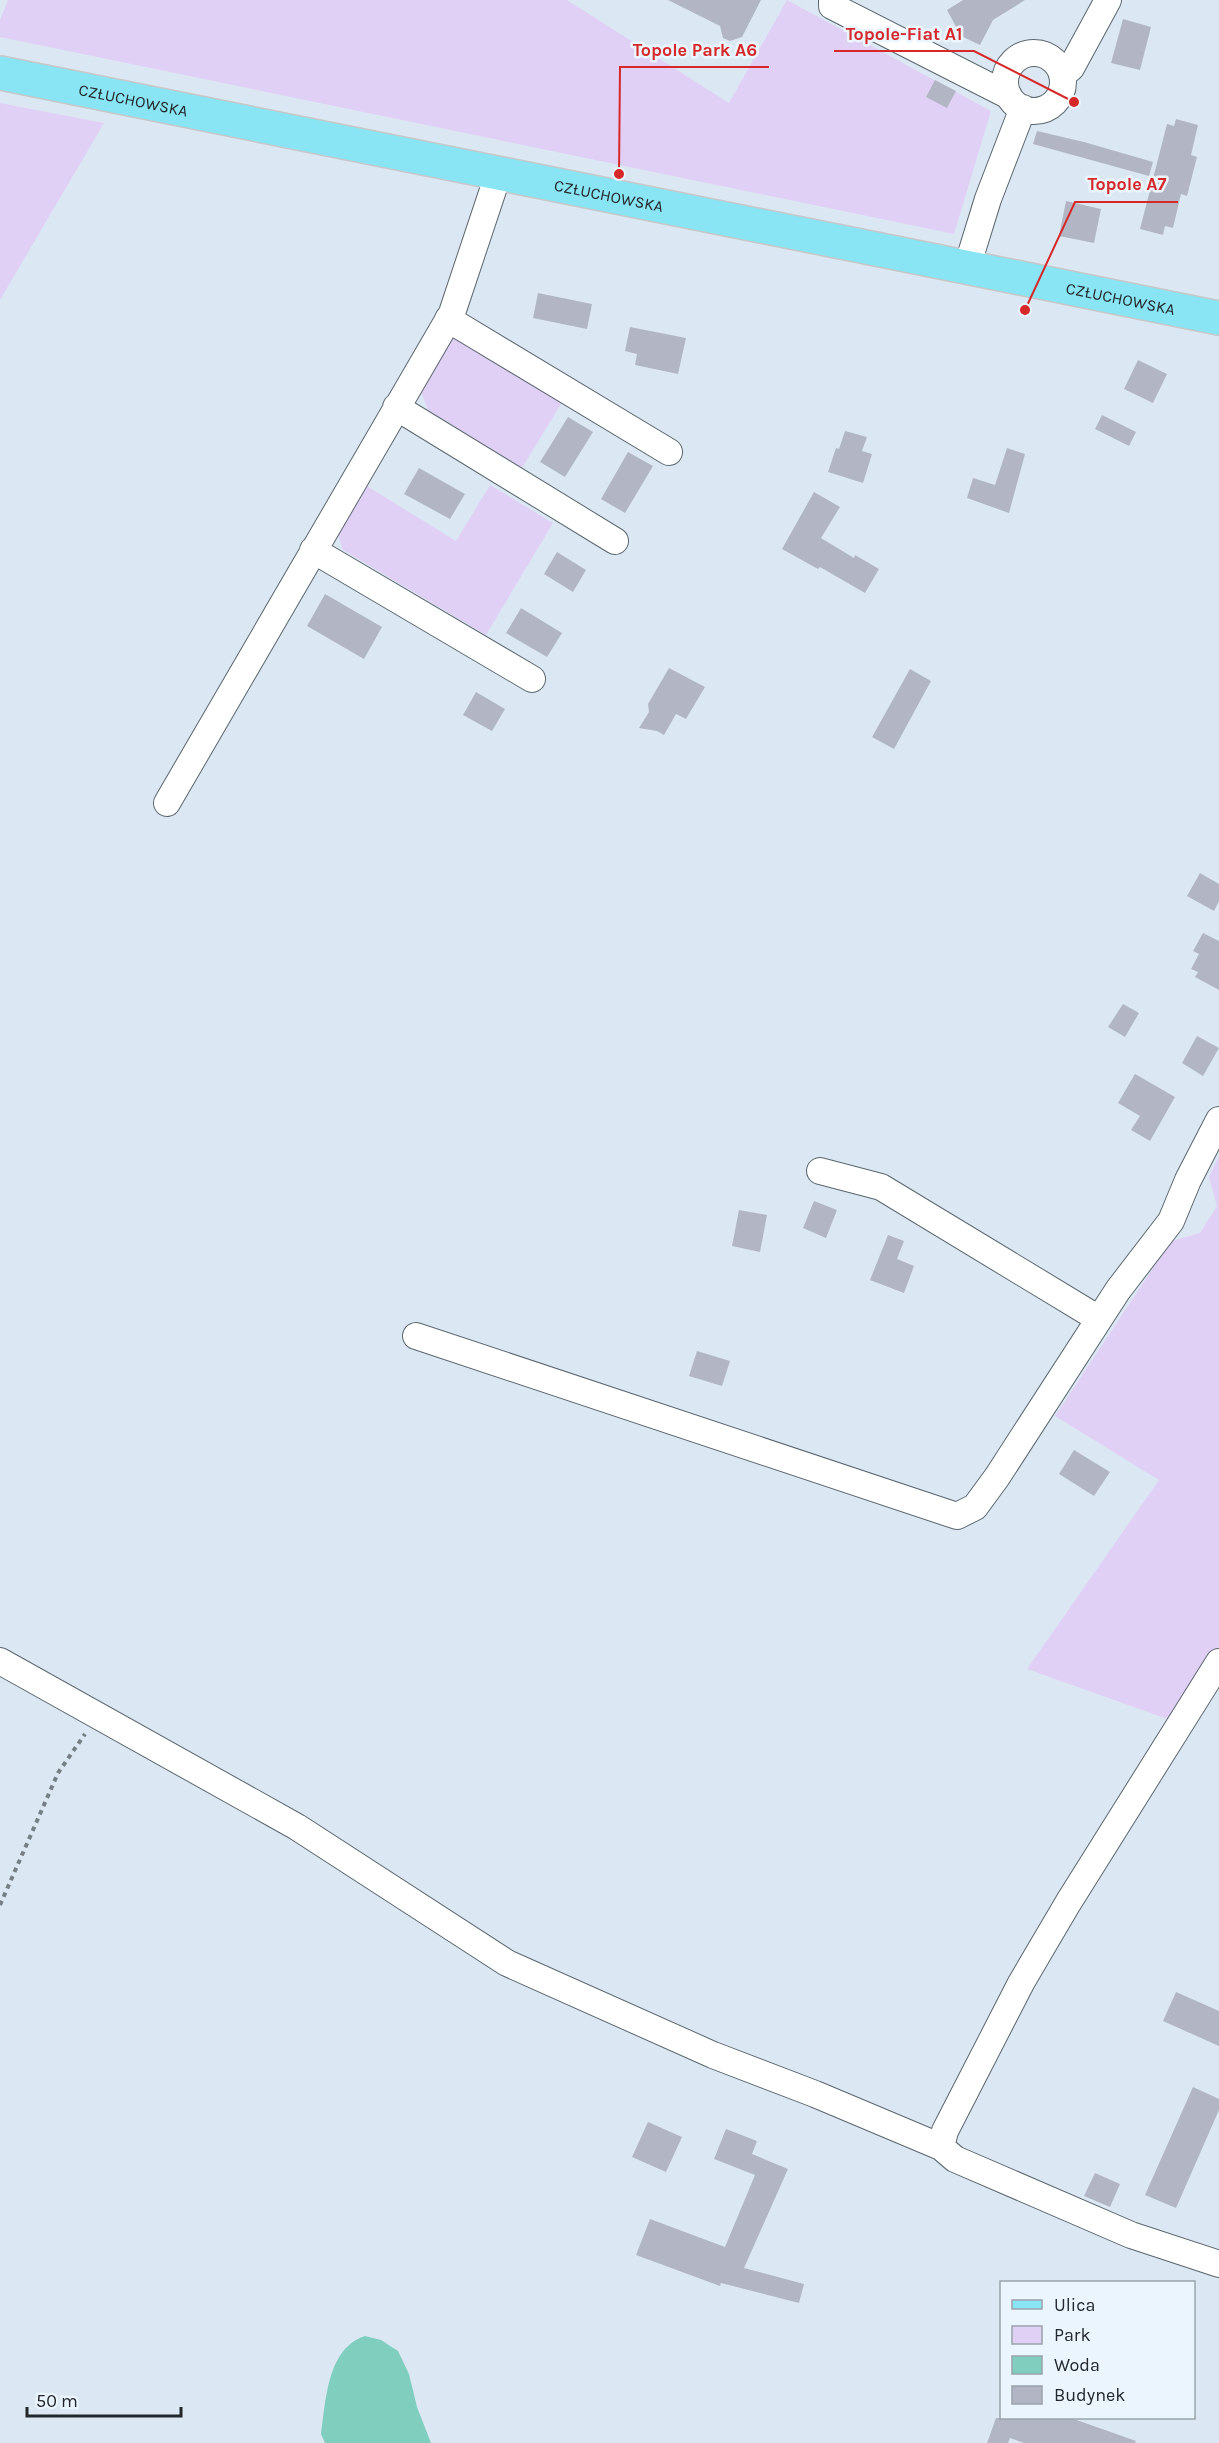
<svg xmlns="http://www.w3.org/2000/svg" width="1219" height="2443" viewBox="0 0 1219 2443" font-family="Karla,sans-serif">
	<rect width="100%" height="100%" fill="#dbe8f3"/>
	<path fill="#e1d0f5" d="M 8,0 L 567,0 L 729,103 L 787,0 L 991,111 L 954,234 L 0,37 L 0,20 Z
		M 0,103 L 104,123 L 0,300 Z
		M 455,335 L 564,399 L 522,468 L 428,410 L 421,392 Z
		M 490,485 L 553,523 L 486,635 L 343,550 L 338,535 L 367,486 L 456,541 Z
		M 1219,1156 L 1219,1646 L 1173,1721 L 1027,1669 L 1159,1480 L 1055,1416 L 1171,1241 L 1200,1233 L 1217,1206 L 1209,1177 Z"/>
	<path fill="#80cebe" d="M 365,2336 L 381,2340 L 398,2351 L 409,2374 L 417,2407 L 431,2443 L 325,2443 L 321,2434 C 326,2401 327,2348 365,2336 Z"/>
	<path fill="#b2b6c4" d="M 668,0 L 761,0 L 742,37 L 730,41 L 723,38 L 720,26 Z
		M 963,0 L 1025,0 L 993,20 L 980,45 L 961,36 L 947,10 Z
		M 1123,19 L 1151,27 L 1140,70 L 1111,63 Z
		M 935,80 L 956,91 L 947,108 L 926,97 Z
		M 1176,119 L 1198,125 L 1191,155 L 1197,157 L 1187,196 L 1181,194 L 1173,228 L 1165,226 L 1163,235 L 1140,229 L 1167,124 L 1174,126 Z
		M 1037,131 L 1084,142 L 1153,162 L 1149,176 L 1033,144 Z
		M 1066,201 L 1101,209 L 1094,243 L 1059,236 Z
		M 538,293 L 592,304 L 587,329 L 533,318 Z
		M 630,327 L 686,338 L 678,374 L 635,365 L 637,354 L 625,351 Z
		M 1138,360 L 1167,374 L 1153,403 L 1124,389 Z
		M 1102,415 L 1136,432 L 1129,446 L 1095,429 Z
		M 568,417 L 593,432 L 565,477 L 540,462 Z
		M 845,431 L 867,437 L 862,451 L 872,454 L 863,483 L 828,472 L 836,448 L 839,449 Z
		M 1007,448 L 1025,454 L 1009,513 L 967,498 L 973,478 L 995,485 Z
		M 628,452 L 653,466 L 625,513 L 601,499 Z
		M 419,468 L 465,494 L 450,519 L 404,494 Z
		M 814,492 L 840,507 L 821,538 L 854,558 L 855,555 L 879,569 L 865,593 L 820,567 L 818,569 L 782,549 Z
		M 557,552 L 586,570 L 573,592 L 544,574 Z
		M 325,594 L 382,627 L 364,659 L 307,626 Z
		M 521,608 L 562,633 L 547,657 L 506,633 Z
		M 669,668 L 705,687 L 686,719 L 676,714 L 664,735 L 657,731 L 639,728 L 649,712 L 648,704 Z
		M 910,669 L 931,681 L 894,749 L 872,737 Z
		M 476,692 L 505,709 L 492,731 L 463,715 Z
		M 1200,873 L 1219,884 L 1219,901 L 1214,911 L 1187,896 Z
		M 1203,933 L 1219,941 L 1219,990 L 1195,977 L 1198,972 L 1191,969 L 1199,954 L 1193,951 Z
		M 1123,1004 L 1139,1013 L 1125,1037 L 1108,1027 Z
		M 1197,1036 L 1219,1048 L 1203,1076 L 1182,1063 Z
		M 1135,1074 L 1175,1097 L 1150,1141 L 1131,1130 L 1140,1116 L 1118,1103 Z
		M 814,1201 L 837,1210 L 826,1238 L 803,1228 Z
		M 739,1210 L 767,1215 L 760,1252 L 732,1246 Z
		M 888,1235 L 904,1241 L 897,1259 L 914,1266 L 904,1293 L 870,1280 Z
		M 697,1351 L 730,1361 L 722,1386 L 689,1376 Z
		M 1074,1450 L 1110,1472 L 1094,1496 L 1059,1474 Z
		M 1176,1992 L 1219,2011 L 1219,2046 L 1163,2021 Z
		M 1193,2087 L 1219,2099 L 1219,2110 L 1176,2208 L 1145,2195 Z
		M 648,2122 L 682,2137 L 666,2172 L 632,2157 Z
		M 726,2129 L 757,2141 L 752,2154 L 788,2169 L 744,2268 L 804,2284 L 799,2303 L 721,2283 L 720,2286 L 636,2255 L 650,2219 L 725,2247 L 755,2175 L 714,2159 Z
		M 1095,2173 L 1120,2184 L 1110,2207 L 1084,2196 Z
		M 996,2418 L 1071,2418 L 1136,2441 L 1135,2443 L 1024,2443 L 1010,2438 L 1008,2443 L 987,2443 Z"/>
	<g fill="none" stroke-linecap="round" stroke-linejoin="round">
		<g stroke="#5a666f" stroke-width="28">
			<path id="minor" d="M 832,0 L 832,6 L 1009,96
				M1005 82a29 29 0 1 1 58 0a29 29 0 1 1-58 0Z
				M 1062,75 L 1071,68 L 1108,0
				M 967,267 L 988,199 L 1023,108
				M 448,319 L 669,452
				M 396,407 L 615,541
				M 313,550 L 532,679
				M 167,803 L 452,313 L 498,175
				M 820,1171 L 881,1187 L 1099,1319
				M 416,1336 L 957,1516 L 975,1507 L 997,1477 L 1118,1290 L 1171,1221 L 1188,1180 L 1219,1120
				M 0,1661 L 297,1827 L 507,1963 L 713,2055 L 815,2094 L 941,2147 L 955,2159 L 1131,2235 L 1219,2264
				M 941,2147 L 945,2131 L 1021,1983 L 1068,1903 L 1219,1662"/>
		</g>
		<g stroke="#c6c7c8" stroke-width="36">
			<g id="major">
				<path id="s1" d="M 0,73 L 1219,318"/>
			</g>
		</g>
		<path stroke="#777f86" stroke-width="4" stroke-dasharray="4.5 4.5" stroke-linecap="butt" d="M 0,1905 L 58,1773 L 85,1734"/>
		<use href="#minor" stroke="#fff" stroke-width="26"/>
		<use href="#major" stroke="#89e5f4" stroke-width="33"/>
	</g>
	<g text-anchor="middle" stroke-width="5" stroke-linejoin="round" paint-order="stroke">
		<g font-size="16" fill="#23272b" stroke="#eaf5fe">
			<text dy="6" stroke="none"><textPath href="#s1" startOffset="136">CZŁUCHOWSKA</textPath></text>
			<text dy="6" stroke="none"><textPath href="#s1" startOffset="621">CZŁUCHOWSKA</textPath></text>
			<text dy="6" stroke="none"><textPath href="#s1" startOffset="1143">CZŁUCHOWSKA</textPath></text>
		</g>
	</g>
	<path fill="none" stroke="#d62828" stroke-width="2" d="M1074 102L974 51H834M619 174L620 67H769M1025 310L1075 202H1178"/>
	<g fill="#d62828" stroke="#eaf5fe" stroke-width="2">
		<circle cx="1074" cy="102" r="6"/>
		<circle cx="619" cy="174" r="6"/>
		<circle cx="1025" cy="310" r="6"/>
	</g>
	<g font-size="18" text-anchor="middle" font-weight="bold" fill="#d62828" stroke="#eaf5fe" stroke-width="5" stroke-linejoin="round" paint-order="stroke">
		<text x="904" y="40">Topole-Fiat A1</text>
		<text x="695" y="56">Topole Park A6</text>
		<text x="1127" y="190">Topole A7</text>
	</g>
	<rect x="1000" y="2281" width="195" height="138" fill="#eaf5fe" stroke="#9aa3aa" stroke-width="1.5"/>
	<rect x="1012" y="2300" width="30" height="9" fill="#89e5f4" stroke="#9aa3aa" stroke-width="1.5"/>
	<text x="1054" y="2311" font-size="18" fill="#23272b">Ulica</text>
	<rect x="1012" y="2326" width="30" height="18" fill="#e1d0f5" stroke="#9aa3aa" stroke-width="1.5"/>
	<text x="1054" y="2341" font-size="18" fill="#23272b">Park</text>
	<rect x="1012" y="2356" width="30" height="18" fill="#80cebe" stroke="#9aa3aa" stroke-width="1.5"/>
	<text x="1054" y="2371" font-size="18" fill="#23272b">Woda</text>
	<rect x="1012" y="2386" width="30" height="18" fill="#b2b6c4" stroke="#9aa3aa" stroke-width="1.5"/>
	<text x="1054" y="2401" font-size="18" fill="#23272b">Budynek</text>
	<path d="M27 2407v9h154v-9" fill="none" stroke="#23272b" stroke-width="3"/>
	<text x="36" y="2407" font-size="18" fill="#23272b" stroke="#eaf5fe" stroke-width="4.5" paint-order="stroke">50 m</text>
</svg>
